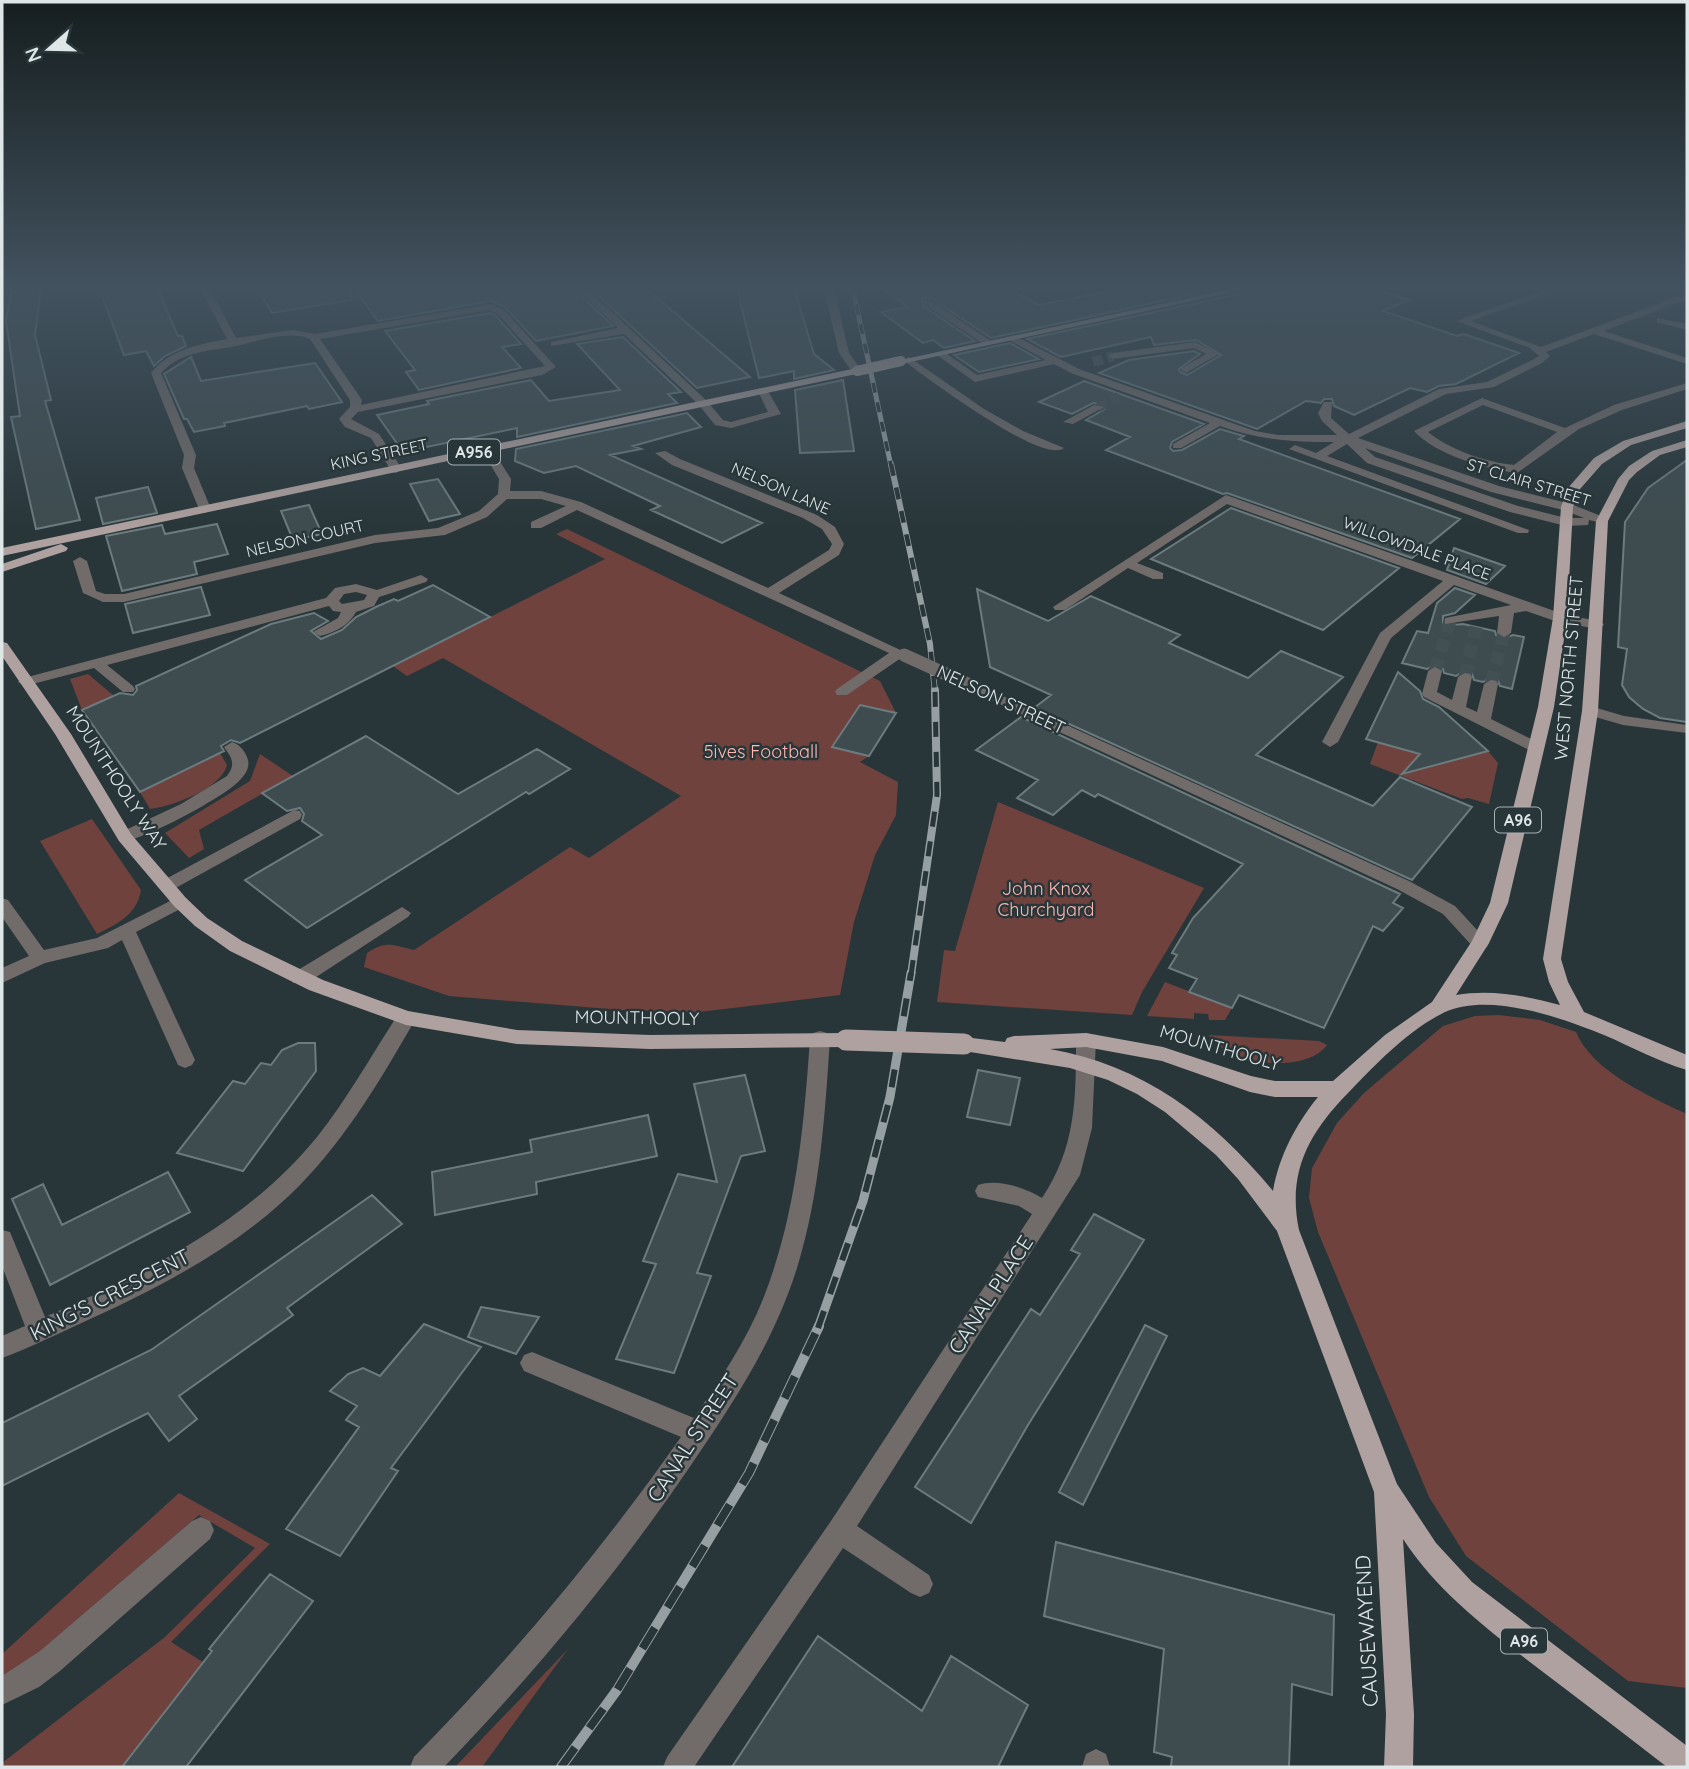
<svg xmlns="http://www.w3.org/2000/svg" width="1689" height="1769" viewBox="0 0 1689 1769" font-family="Quicksand,sans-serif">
	<rect width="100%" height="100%" fill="#283639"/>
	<path fill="#70423e" d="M 567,529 L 880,681 L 896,713 L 869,756 L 860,762 L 898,782 L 896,815 L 875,855 L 854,922 L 840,995 L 699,1012 L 622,1010 L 449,996 L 364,967 L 367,953 C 386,940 393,945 414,950 L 570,847 L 589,858 L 681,796 L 443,658 L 407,676 L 393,666 L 605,559 L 556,534 Z
		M 88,674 L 114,696 L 82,710 L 70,679 Z
		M 1378,742 L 1447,762 L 1488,751 L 1498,763 L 1489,804 L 1468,798 L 1462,799 L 1370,764 Z
		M 220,753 L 227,765 C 221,789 173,806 150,809 L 140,792 Z
		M 260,754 L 293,776 L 199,830 L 204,849 L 189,858 L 165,833 L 250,781 Z
		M 998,802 L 1204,888 L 1142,992 L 1132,1015 L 937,1002 L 944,950 L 955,951 Z
		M 92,819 L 141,890 C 137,915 117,924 97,934 L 40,841 Z
		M 1165,982 L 1232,1008 L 1225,1020 L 1209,1020 L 1208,1014 L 1194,1013 L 1194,1019 L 1147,1016 Z
		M 1499,1015 L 1540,1020 L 1576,1032 C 1592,1071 1650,1097 1687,1114 L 1687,1688 L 1628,1681 L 1466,1556 L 1429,1497 L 1318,1232 L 1309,1198 L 1312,1168 L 1337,1123 L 1364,1093 L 1443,1026 L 1475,1016 Z
		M 1209,1035 L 1319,1041 L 1327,1045 C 1305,1075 1227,1065 1209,1035 Z
		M 179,1493 L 270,1544 L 171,1642 L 244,1688 L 186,1767 L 2,1767 L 2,1763 L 165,1637 L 255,1548 L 199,1515 L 16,1672 L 2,1678 L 2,1654 Z
		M 568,1649 L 482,1767 L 455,1767 Z"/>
	<path fill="#3e4c4f" stroke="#6b7b7e" stroke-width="2" d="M 98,285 L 156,285 L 178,336 L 182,336 L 186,346 L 165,356 L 154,366 L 146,351 L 124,355 Z
		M 255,285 L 350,285 L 351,300 L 272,313 Z
		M 351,285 L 570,285 L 613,326 L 536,341 L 505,307 L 491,301 L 378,321 Z
		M 587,285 L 642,285 L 750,377 L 697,388 Z
		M 736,285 L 793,285 L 814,354 L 834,370 L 794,379 L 794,371 L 759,378 Z
		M 876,285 L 1000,285 L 1039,305 L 1139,285 L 1237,285 L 991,338 L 931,298 L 922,298 L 923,306 L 975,341 L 944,348 L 933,340 L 923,343 L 881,312 L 908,307 Z
		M 1270,285 L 1361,285 L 1409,300 L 1383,311 L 1457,336 L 1464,334 L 1519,353 L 1456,384 L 1439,386 L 1427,392 L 1410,388 L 1354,415 L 1334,406 L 1332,399 L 1324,399 L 1321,403 L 1306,401 L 1257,429 L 1099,373 L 1129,360 L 1194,351 L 1200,354 L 1179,369 L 1180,372 L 1187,375 L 1221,355 L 1196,340 L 1154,345 L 1151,337 L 1061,357 L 1027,339 L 1268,288 Z
		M 41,288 L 35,335 L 51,400 L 45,401 L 80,520 L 36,529 L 11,417 L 20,416 L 6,321 L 11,292 Z
		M 490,313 L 495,315 L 521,344 L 502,347 L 521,368 L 419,390 L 406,372 L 415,370 L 385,331 Z
		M 623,337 L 681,392 L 668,394 L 677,403 L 517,437 L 517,428 L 403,452 L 377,415 L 429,404 L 427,401 L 531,380 L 549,401 L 620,390 L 577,344 Z
		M 1010,343 L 1039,359 L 979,372 L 954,355 Z
		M 191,357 L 201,381 L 315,363 L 342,402 L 309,409 L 307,406 L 224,423 L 225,426 L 194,432 L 187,419 L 184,419 L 164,374 Z
		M 843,380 L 854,451 L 800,453 L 795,390 Z
		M 1084,381 L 1204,424 L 1172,442 L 1170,448 L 1173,451 L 1182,450 L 1220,429 L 1244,436 L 1239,439 L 1460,519 L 1412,558 L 1227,493 L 1223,494 L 1106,450 L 1130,437 L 1086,420 L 1105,409 L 1105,404 L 1093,403 L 1072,414 L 1039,402 Z
		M 687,413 L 701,427 L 633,446 L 641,449 L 610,455 L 762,523 L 722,543 L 651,510 L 660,506 L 576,466 L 544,473 L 515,461 L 516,449 Z
		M 1687,460 L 1687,722 L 1660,718 L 1643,709 L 1629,697 L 1622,685 L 1627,649 L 1618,647 L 1625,522 L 1648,488 Z
		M 438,479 L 460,514 L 429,521 L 410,484 Z
		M 148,487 L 157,513 L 103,524 L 96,498 Z
		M 309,505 L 322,534 L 293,540 L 281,511 Z
		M 1231,508 L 1399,568 L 1323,630 L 1151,559 Z
		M 217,524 L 228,554 L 194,562 L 197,574 L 122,591 L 106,536 L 162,525 L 165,534 Z
		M 1454,548 L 1505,566 L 1486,584 L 1447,570 Z
		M 433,585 L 490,617 L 240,743 L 231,740 L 221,746 L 224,751 L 140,792 L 82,710 L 120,693 L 133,695 L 137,690 L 136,686 L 271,624 L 314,613 L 328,621 L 311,631 L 321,639 L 342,630 L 356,617 L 376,607 L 394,599 L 398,601 Z
		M 201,587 L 210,615 L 133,633 L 125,604 Z
		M 1455,588 L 1475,595 L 1455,613 L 1443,616 L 1443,626 L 1463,624 L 1495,631 L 1496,635 L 1503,639 L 1513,635 L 1524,637 L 1512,689 L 1500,686 L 1497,678 L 1490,678 L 1483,682 L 1474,680 L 1471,671 L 1464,671 L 1456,676 L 1444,673 L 1443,669 L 1436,665 L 1427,669 L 1402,663 L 1417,631 L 1428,633 L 1437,603 Z
		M 977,589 L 1048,621 L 1091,596 L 1180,635 L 1169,643 L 1248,678 L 1281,651 L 1343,677 L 1256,755 L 1373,806 L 1400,777 L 1472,807 L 1412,880 L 1034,708 L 1051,695 L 990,667 Z
		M 1398,672 L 1420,691 L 1423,699 L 1439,707 L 1488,751 L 1402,774 L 1420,754 L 1366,739 Z
		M 860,705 L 896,713 L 869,756 L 832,747 Z
		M 1021,717 L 1400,894 L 1393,903 L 1403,908 L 1383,931 L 1373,926 L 1324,1028 L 1239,995 L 1232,1008 L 1189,992 L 1197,979 L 1169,968 L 1177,955 L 1172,953 L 1193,918 L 1243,864 L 1098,794 L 1095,797 L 1082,790 L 1053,815 L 1017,798 L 1038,780 L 976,750 Z
		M 366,736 L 458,794 L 537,749 L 570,769 L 529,794 L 526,792 L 307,928 L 245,880 L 322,835 L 302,821 L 304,814 L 300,808 L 287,811 L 262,793 Z
		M 298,1043 L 315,1043 L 316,1071 L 243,1171 L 177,1153 L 233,1081 L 245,1084 L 261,1063 L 271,1065 L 282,1050 Z
		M 978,1070 L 1020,1078 L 1010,1125 L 967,1117 Z
		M 745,1075 L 765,1151 L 741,1156 L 697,1273 L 711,1276 L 674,1373 L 616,1359 L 656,1264 L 643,1261 L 678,1174 L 717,1182 L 694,1084 Z
		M 648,1115 L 657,1156 L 536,1182 L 537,1194 L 435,1215 L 432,1172 L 532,1152 L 530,1140 Z
		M 168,1172 L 190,1212 L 50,1285 L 12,1199 L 43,1184 L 62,1225 Z
		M 372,1195 L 402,1224 L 287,1308 L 293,1315 L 179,1396 L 197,1419 L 169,1441 L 148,1413 L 2,1486 L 2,1423 L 151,1350 Z
		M 1094,1214 L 1144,1240 L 1028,1425 L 971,1523 L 915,1487 L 1031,1309 L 1040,1315 L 1080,1254 L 1071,1250 Z
		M 481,1307 L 539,1317 L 516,1354 L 468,1337 Z
		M 424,1324 L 481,1347 L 391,1468 L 398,1471 L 340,1556 L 286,1529 L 359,1427 L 346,1420 L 357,1406 L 330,1391 L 348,1374 L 363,1368 L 380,1376 Z
		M 1145,1325 L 1167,1336 L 1083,1505 L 1059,1492 Z
		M 1056,1542 L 1334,1615 L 1332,1695 L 1292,1684 L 1289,1767 L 1171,1767 L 1172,1757 L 1154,1752 L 1164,1649 L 1044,1616 Z
		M 270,1574 L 313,1601 L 186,1767 L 122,1767 L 212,1651 L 209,1649 Z
		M 818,1636 L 922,1711 L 951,1656 L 1028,1705 L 998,1767 L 732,1767 Z"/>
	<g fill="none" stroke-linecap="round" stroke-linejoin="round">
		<path stroke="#435053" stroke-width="10" stroke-dasharray="10 5" stroke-linecap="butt" d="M 1093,362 L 1113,356
			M 1098,407 L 1119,397"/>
		<path stroke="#435053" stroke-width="13" stroke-dasharray="13 7" stroke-linecap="butt" d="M 1435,671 L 1450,621
			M 1465,677 L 1476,627
			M 1491,684 L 1504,633"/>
		<path fill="#716b6a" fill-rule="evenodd" d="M 8,285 L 25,285 L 2,292 L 2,286 Z
			M 198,285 L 208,285 L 236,338 L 293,330 L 315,334 L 491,304 L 503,309 L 556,367 L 542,375 L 358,412 L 351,419 L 379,434 L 402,469 L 396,473 L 392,472 L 371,438 L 345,427 L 339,419 L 350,407 L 350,400 L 310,339 C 289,330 257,341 236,346 C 210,351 181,351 161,373 L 196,455 L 194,468 L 211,509 L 205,513 L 199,509 L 182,468 L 184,455 L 151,373 C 169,350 199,344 227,339 ZM 490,310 L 497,313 L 545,366 L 361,405 L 362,400 L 320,339 Z
			M 573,285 L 583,285 L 707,401 L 723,420 L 731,422 L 768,412 L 758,391 L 763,388 L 768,391 L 781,414 L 731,428 L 715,425 L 699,405 L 624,334 L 551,346 L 551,342 L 618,328 Z
			M 823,285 L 833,285 L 849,353 L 862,371 L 861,373 L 853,373 L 839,353 Z
			M 1558,285 L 1572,285 L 1471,321 L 1541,347 L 1687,293 L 1687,299 L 1604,331 L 1687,358 L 1687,364 L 1594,334 L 1546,352 L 1550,356 L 1542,363 L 1494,387 L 1446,394 L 1358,438 L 1499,486 L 1571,504 L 1606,518 L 1606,524 L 1589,520 L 1588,525 L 1566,526 L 1510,512 L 1367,463 L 1347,444 L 1327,456 L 1529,530 L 1528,533 L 1518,533 L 1289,449 L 1295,445 L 1316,453 L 1334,442 C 1293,442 1259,440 1220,426 L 1181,448 L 1173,448 L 1173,444 L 1210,423 L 1071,373 L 1054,364 L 975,382 L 934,353 L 943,351 L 977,375 L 1046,360 L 1009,340 L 1008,338 L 1013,335 L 1079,369 L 1255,431 L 1278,435 L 1337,435 L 1322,421 L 1318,413 L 1324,402 L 1332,402 L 1331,418 L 1349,434 L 1439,389 L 1487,382 L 1534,359 L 1539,356 L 1530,348 L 1456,321 ZM 1365,448 L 1491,492 L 1563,510 L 1584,518 L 1566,518 L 1518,506 L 1375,457 Z
			M 924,300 L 930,300 L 994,343 L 985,345 L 924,304 Z
			M 1657,318 L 1687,324 L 1687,330 L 1657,322 Z
			M 1195,342 L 1219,354 L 1186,373 L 1181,370 L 1182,368 L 1206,354 L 1194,348 L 1113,359 L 1108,356 L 1113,353 Z
			M 909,357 L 984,409 L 1023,431 L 1064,448 C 1042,465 928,378 905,362 L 904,360 Z
			M 1687,383 L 1687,389 L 1622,410 L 1579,429 L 1517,473 C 1486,469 1436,455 1414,431 L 1482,398 L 1565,428 L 1614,405 ZM 1483,405 L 1557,432 L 1514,465 C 1486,462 1450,450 1428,432 Z
			M 1094,405 L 1104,407 L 1073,424 L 1063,422 Z
			M 487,445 L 491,447 L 511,479 L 510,491 L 541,491 L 581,502 L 768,588 L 829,550 L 832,544 L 822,529 L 803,518 L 672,465 L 655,453 L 665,451 L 680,459 L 817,515 L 835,527 L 844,544 L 839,555 L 779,593 L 911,655 L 909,658 L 901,658 L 847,695 L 837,695 L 835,692 L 837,689 L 889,653 L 577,510 L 541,528 L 531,528 L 531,522 L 566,506 L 541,499 L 507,499 L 487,517 L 445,535 L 375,543 L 124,602 L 103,602 L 83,593 L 73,561 L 80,557 L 87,561 L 96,591 L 105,594 L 124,594 L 375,535 L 438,528 L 479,511 L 498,494 L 499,479 L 481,449 Z
			M 1226,495 L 1563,614 L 1602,622 L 1604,625 L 1597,629 L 1555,621 L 1526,611 L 1514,613 L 1511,633 L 1504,637 L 1497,633 L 1499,616 L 1445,624 L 1445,618 L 1511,605 L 1454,585 L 1391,638 L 1338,742 L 1330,747 L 1322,742 L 1380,633 L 1443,581 L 1227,504 L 1137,563 L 1163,573 L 1163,579 L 1153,579 L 1128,568 L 1065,610 L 1055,610 L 1053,607 Z
			M 421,575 L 428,579 L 426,582 L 379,597 L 374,606 L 356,612 C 348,626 336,632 320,636 L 313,632 L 338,618 L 341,612 L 333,611 L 329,606 L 107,665 L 133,686 L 135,689 L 133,692 L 123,692 L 94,668 L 25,686 L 18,682 L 20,679 L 326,598 L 335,588 L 340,587 L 356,584 L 377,590 ZM 356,592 L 367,595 L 364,600 L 342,604 L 339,601 L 344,594 Z
			M 1435,667 L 1442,671 L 1437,692 L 1452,700 L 1458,677 L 1465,673 L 1470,674 L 1472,677 L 1466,707 L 1477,712 L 1484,684 L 1491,680 L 1496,681 L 1498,684 L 1491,719 L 1541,744 L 1543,747 L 1541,750 L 1529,750 L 1424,697 L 1422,694 L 1428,671 Z
			M 983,687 L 1409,881 L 1455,906 L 1489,943 L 1486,948 L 1474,948 L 1443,914 L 1397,889 L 978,694 L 976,691 Z
			M 1590,706 L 1624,716 L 1687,725 L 1687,733 L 1623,725 L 1585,714 L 1582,711 Z
			M 232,742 C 239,744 244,750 247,757 C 251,766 246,774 239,781 C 226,796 136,845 119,841 L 117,837 L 119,833 L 181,804 L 227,776 C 236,764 232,758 224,747 Z
			M 294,810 L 300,811 L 302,815 L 300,819 L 172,890 L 166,892 L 157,886 L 160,882 Z
			M 180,896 L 186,898 L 189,902 L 186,906 L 136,932 L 195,1060 L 192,1065 L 185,1068 L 178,1065 L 122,940 L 108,948 L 45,963 L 2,983 L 2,968 L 29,956 L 2,917 L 2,898 L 8,900 L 44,950 L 97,938 Z
			M 402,907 L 411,913 L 408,917 L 307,983 L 293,983 L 291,978 L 293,973 Z
			M 406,1011 L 413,1013 L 416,1018 C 383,1076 347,1137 300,1185 C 238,1248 155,1290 75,1326 C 51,1337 27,1349 2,1358 L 2,1336 L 25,1326 L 2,1266 L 2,1230 L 10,1232 L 45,1317 C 145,1273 246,1224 317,1137 C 348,1098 372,1054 399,1013 Z
			M 820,1031 L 827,1033 L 830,1038 C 825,1115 820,1194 797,1268 C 774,1342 732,1405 689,1468 C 616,1575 534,1674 444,1767 L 410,1767 L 414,1757 C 512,1657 601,1551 681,1437 L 524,1371 L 520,1363 L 524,1355 L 532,1352 L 694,1418 C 719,1381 746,1342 763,1299 C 796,1216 804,1126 810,1038 L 813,1033 Z
			M 1086,1033 L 1093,1035 L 1096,1040 L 1092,1128 L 1080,1175 L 857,1526 L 929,1575 L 933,1584 L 929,1593 L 920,1597 L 911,1593 L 843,1548 L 694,1767 L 663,1767 L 667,1757 L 831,1521 L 1032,1214 L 1019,1206 L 978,1197 L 975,1191 L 978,1185 C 997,1178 1026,1188 1042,1198 C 1076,1147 1076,1099 1076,1040 L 1079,1035 Z
			M 201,1517 L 210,1521 L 214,1530 L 210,1539 L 60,1671 L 39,1687 L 2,1705 L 2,1676 L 40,1651 L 192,1521 Z
			M 1096,1749 L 1106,1754 L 1110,1767 L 1082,1767 L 1086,1754 Z"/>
		<path fill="#afa19f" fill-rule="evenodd" d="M 1249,285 L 1267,285 L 901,364 L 896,361 Z
			M 857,368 L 861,369 L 861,373 L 2,556 L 2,548 Z
			M 1687,421 L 1687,428 L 1631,445 L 1602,464 L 1580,489 L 1573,507 L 1567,618 L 1554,707 L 1508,903 L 1489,943 L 1456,995 C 1492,989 1526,996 1560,1005 L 1549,982 L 1543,959 L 1582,711 L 1596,521 L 1618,479 L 1629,466 L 1652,451 L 1687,440 L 1687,447 L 1660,455 L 1637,472 L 1629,480 L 1608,521 L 1598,711 L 1561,959 L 1568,982 L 1584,1012 L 1687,1055 L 1687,1070 C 1659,1062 1632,1047 1604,1035 C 1562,1018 1490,992 1445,1012 C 1408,1030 1376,1064 1348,1093 C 1309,1133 1287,1172 1299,1230 L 1397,1484 L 1436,1543 L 1472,1582 L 1687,1746 L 1687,1767 L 1667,1767 C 1626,1735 1585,1704 1543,1672 C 1491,1632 1439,1594 1403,1539 L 1414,1714 L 1413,1767 L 1384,1767 L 1386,1714 L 1374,1492 L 1277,1231 L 1238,1179 L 1216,1155 L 1165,1112 L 1137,1094 L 1108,1080 L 1070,1068 L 964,1051 L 957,1049 L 954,1044 L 957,1039 L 964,1037 L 1005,1042 L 1007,1038 L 1014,1036 L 1086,1033 L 1163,1047 L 1251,1076 L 1275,1081 L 1333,1081 L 1385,1035 L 1432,1002 L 1472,941 L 1490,903 L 1538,707 L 1553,618 L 1561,507 L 1568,488 L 1594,458 L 1623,441 ZM 1086,1047 L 1162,1061 L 1250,1092 L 1275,1097 L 1318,1097 C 1296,1124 1279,1156 1273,1191 C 1214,1119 1143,1065 1050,1049 Z
			M 61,544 L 68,548 L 66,551 L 2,572 L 2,564 Z
			M 2,642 L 7,643 L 71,734 L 131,834 L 186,898 L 207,918 L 242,941 L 323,980 L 408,1011 L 517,1030 L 650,1035 L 846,1033 L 853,1035 L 856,1040 L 853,1045 L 846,1047 L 650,1049 L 517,1044 L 406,1025 L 309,990 L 230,951 L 195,926 L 174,906 L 119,841 L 55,734 L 2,656 Z"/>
		<g stroke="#96a0a2" stroke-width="5">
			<path id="rail-far4" d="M 852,285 L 891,466"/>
		</g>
		<g stroke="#96a0a2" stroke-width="6">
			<path id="rail-far3" d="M 891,464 L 930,644 L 935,692"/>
		</g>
		<g stroke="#96a0a2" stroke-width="8">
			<path id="rail-far2" d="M 911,975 L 937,795 L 935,690"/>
		</g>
		<g stroke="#96a0a2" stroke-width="9">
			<path id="rail-far1" d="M 818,1328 L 863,1201 L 890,1097 L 911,973"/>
		</g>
		<g stroke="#96a0a2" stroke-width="10">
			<path id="rail" d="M 561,1767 L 617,1690 L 749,1473 L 819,1326"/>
		</g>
		<use href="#rail-far4" stroke="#283639" stroke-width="3.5" stroke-dasharray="10" stroke-linecap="butt"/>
		<use href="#rail-far3" stroke="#283639" stroke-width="4.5" stroke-dasharray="12" stroke-linecap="butt"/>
		<use href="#rail-far2" stroke="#283639" stroke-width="5" stroke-dasharray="15" stroke-linecap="butt"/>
		<use href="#rail-far1" stroke="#283639" stroke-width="6" stroke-dasharray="18" stroke-linecap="butt"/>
		<use href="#rail" stroke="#283639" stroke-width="8" stroke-dasharray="24" stroke-linecap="butt"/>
		<path stroke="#716b6a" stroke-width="13" d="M 904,655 L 983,691"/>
		<path stroke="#afa19f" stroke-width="10" d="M 857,371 L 901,361"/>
		<path stroke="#afa19f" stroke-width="21" d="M 846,1040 L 964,1044"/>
	</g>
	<linearGradient id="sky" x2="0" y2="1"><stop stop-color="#161e1f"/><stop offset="0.54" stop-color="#42525f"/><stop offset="1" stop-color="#42525f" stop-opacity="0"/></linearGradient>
	<rect width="1689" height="532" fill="url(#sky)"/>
	<g text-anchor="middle" stroke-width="5" stroke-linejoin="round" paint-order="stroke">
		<g fill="#283639" stroke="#a7b1b4" stroke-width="2">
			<rect x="448" y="439.5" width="52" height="25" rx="5"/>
			<rect x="1495" y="807.5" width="46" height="25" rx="5"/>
			<rect x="1501" y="1628.5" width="46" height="25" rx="5"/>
		</g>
		<g font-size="16" font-weight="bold" fill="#dee6e8">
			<text x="474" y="458">A956</text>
			<text x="1518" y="826">A96</text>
			<text x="1524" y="1647">A96</text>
		</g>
		<g font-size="16" fill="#dee6e8" stroke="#283639">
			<text transform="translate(379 454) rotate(-12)" y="6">KING STREET</text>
			<text transform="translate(1529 482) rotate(17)" y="6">ST CLAIR STREET</text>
			<text transform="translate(781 488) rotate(24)" y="6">NELSON LANE</text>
			<text transform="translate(305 538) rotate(-13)" y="6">NELSON COURT</text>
			<text transform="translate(1417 548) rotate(20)" y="6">WILLOWDALE PLACE</text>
		</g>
		<g font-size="18" fill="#dee6e8" stroke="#283639">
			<text transform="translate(1569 668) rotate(-85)" y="6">WEST NORTH STREET</text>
			<text transform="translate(1001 700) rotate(25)" y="6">NELSON STREET</text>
			<text transform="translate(116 778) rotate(57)" y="6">MOUNTHOOLY WAY</text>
			<text transform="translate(637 1018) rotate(1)" y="6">MOUNTHOOLY</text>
			<text transform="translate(1220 1048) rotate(16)" y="6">MOUNTHOOLY</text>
		</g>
		<g font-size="18" fill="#ffb7b0" stroke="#283639">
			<text x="761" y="758">5ives Football</text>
			<text x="1046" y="895">John Knox<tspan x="1046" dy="21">Churchyard</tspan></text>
		</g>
		<g font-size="21" fill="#dee6e8" stroke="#283639">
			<text transform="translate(110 1295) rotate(-27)" y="7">KING'S CRESCENT</text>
			<text transform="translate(991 1295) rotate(-57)" y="7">CANAL PLACE</text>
			<text transform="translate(693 1438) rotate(-57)" y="7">CANAL STREET</text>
			<text transform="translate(1367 1631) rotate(-93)" y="7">CAUSEWAYEND</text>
		</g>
	</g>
	<rect width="1689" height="1769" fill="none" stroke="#dee6e8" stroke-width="7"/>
	<g transform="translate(49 49) rotate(250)" stroke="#283639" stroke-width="5" paint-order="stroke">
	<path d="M0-5L12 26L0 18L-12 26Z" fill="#dee6e8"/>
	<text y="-10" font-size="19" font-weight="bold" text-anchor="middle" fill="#dee6e8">N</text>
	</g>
</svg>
